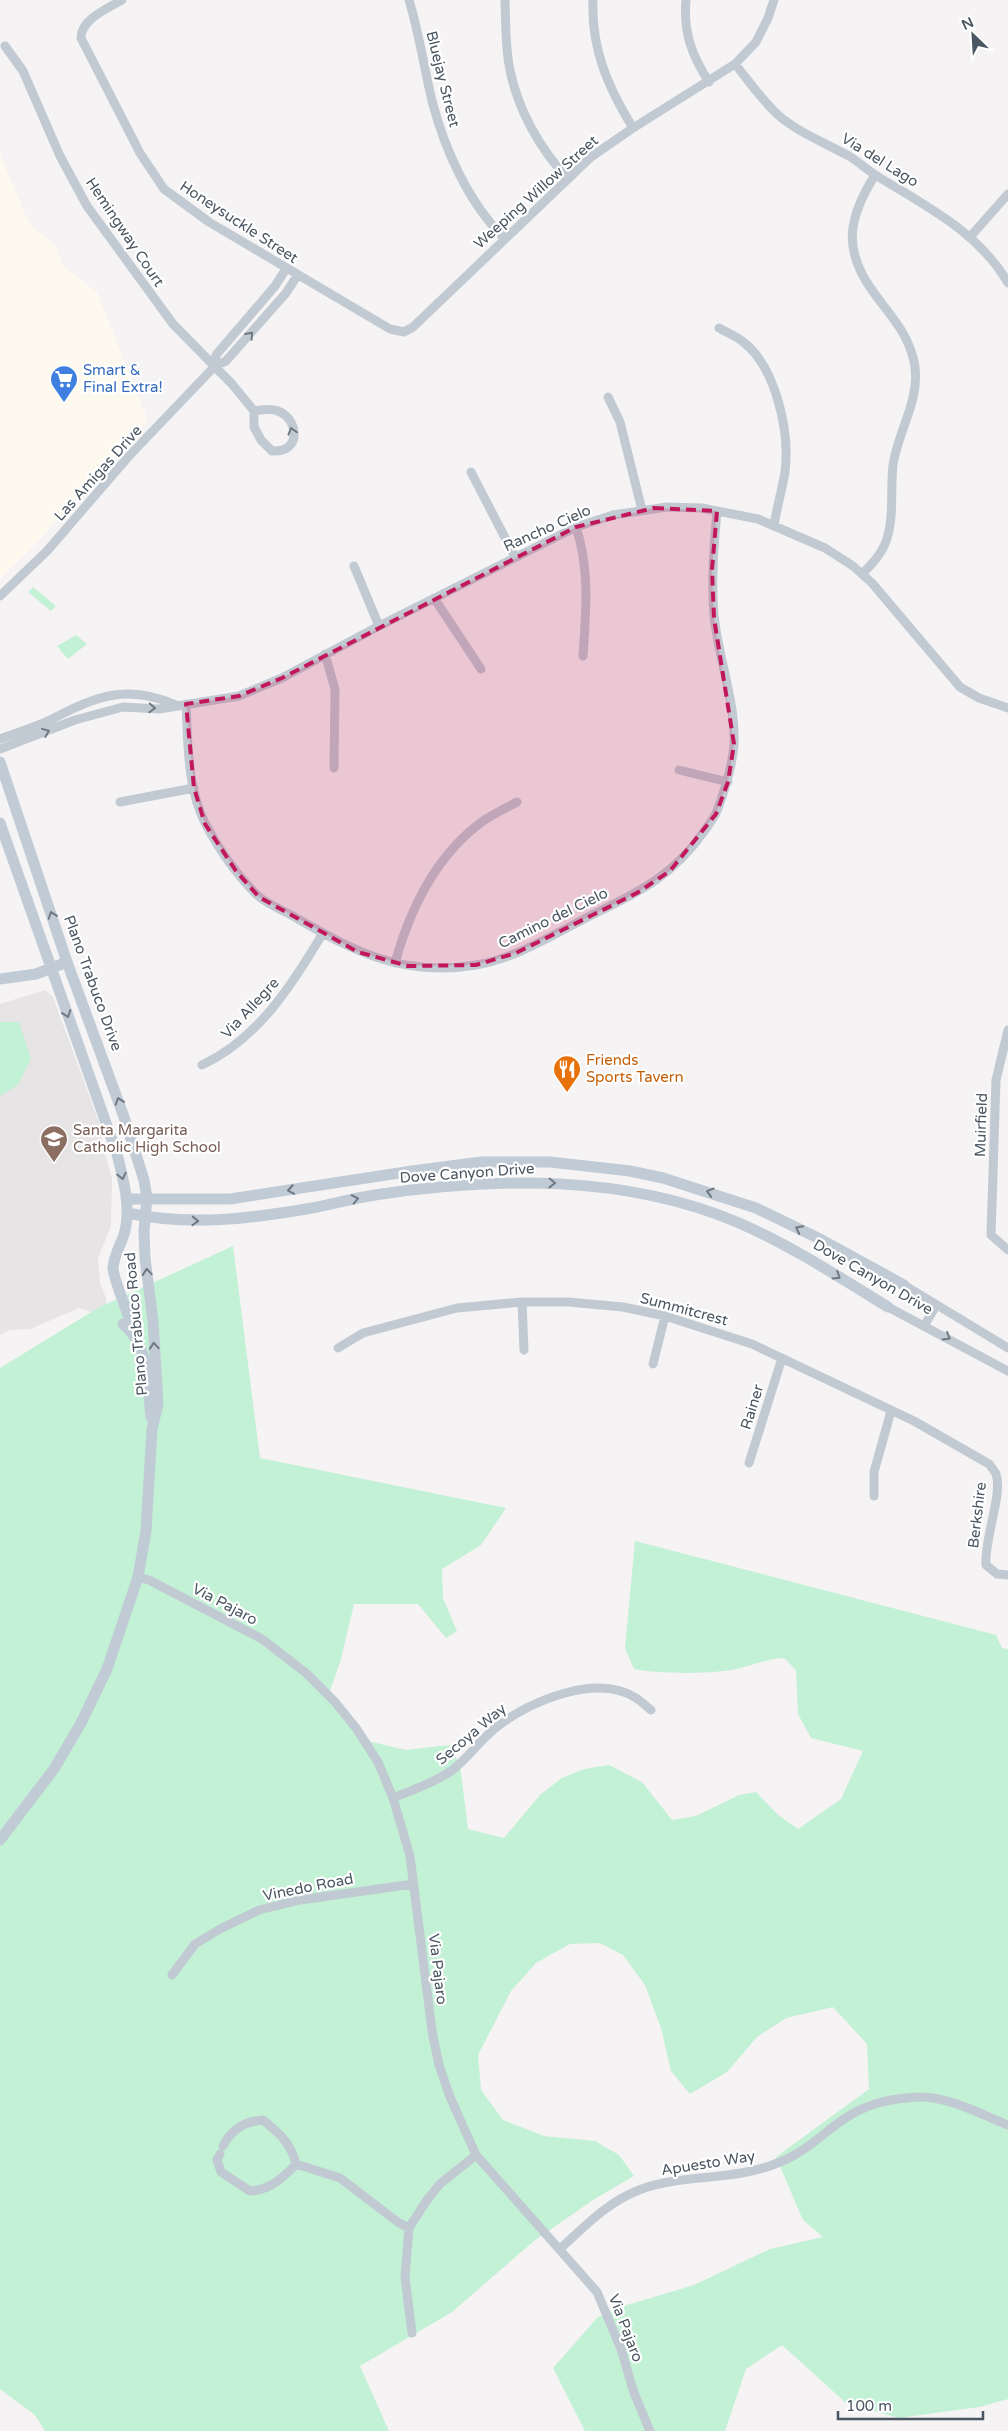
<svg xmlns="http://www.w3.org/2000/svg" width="1008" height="2431" viewBox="0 0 1008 2431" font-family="'Varela Round',sans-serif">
	<rect width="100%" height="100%" fill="#f5f3f3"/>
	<path fill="#fdf9ef" d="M 0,154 L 29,223 L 56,246 L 64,267 L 97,292 L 148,420 L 29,551 L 0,579 Z"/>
	<path fill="#e6e4e5" d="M 45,990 L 53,997 L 101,1128 L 103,1148 L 112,1178 L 111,1226 L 98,1258 L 100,1283 L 106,1298 L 107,1308 L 98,1314 L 79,1308 L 30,1329 L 9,1330 L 0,1335 L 0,1004 Z"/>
	<path fill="#c3f1d5" d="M 33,587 L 56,606 L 51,611 L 28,592 Z
		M 76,635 L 87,644 L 68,659 L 57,646 Z
		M 0,1022 L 19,1022 L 31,1059 L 18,1085 L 0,1096 Z
		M 233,1246 L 260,1458 L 506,1508 L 481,1545 L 442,1569 L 443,1598 L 457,1631 L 446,1638 L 418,1604 L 354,1604 L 341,1659 L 328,1697 L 368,1741 L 406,1750 L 449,1745 L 460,1765 L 468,1829 L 504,1838 L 540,1795 L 562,1778 L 584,1769 L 609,1765 L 642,1782 L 672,1820 L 696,1816 L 739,1795 L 756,1792 L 778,1815 L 798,1829 L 841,1799 L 863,1751 L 811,1738 L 798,1714 L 796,1670 L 784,1658 C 765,1659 749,1667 731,1670 C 707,1674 658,1674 634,1669 L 625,1648 L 635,1541 L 996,1635 L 1002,1648 L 1008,1649 L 1008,2399 L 979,2407 L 899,2418 L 846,2403 L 782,2345 L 746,2369 L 725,2431 L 585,2431 L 553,2368 L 598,2317 L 624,2306 L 694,2285 L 770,2249 L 823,2237 L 803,2220 L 776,2157 L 869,2089 L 867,2044 L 833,2007 L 786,2018 L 757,2037 L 727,2072 L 690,2094 L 671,2071 L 661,2028 L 645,1985 L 623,1955 L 600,1943 L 570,1944 L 536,1963 L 511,1991 L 478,2055 L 481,2090 L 503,2120 L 544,2136 L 595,2141 L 619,2155 L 634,2176 L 593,2200 L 534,2241 L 452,2312 L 360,2366 L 389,2431 L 45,2431 L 35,2415 L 0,2389 L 0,1368 L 98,1308 Z"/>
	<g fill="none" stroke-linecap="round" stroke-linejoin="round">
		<path stroke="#c1cad2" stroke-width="9" d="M 122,0 C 107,9 81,19 81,38 L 140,153 L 164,189 L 209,222 L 390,329 L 404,332 L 413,327 L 591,157 L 633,128 L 735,64 L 756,42 L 768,18 L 774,0
			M 409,0 C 419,33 424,67 432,101 C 445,150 468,202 504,238
			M 505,0 C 506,23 505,47 510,70 C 518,110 540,149 568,179
			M 593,0 C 591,49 608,87 633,128
			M 686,0 C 683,32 692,56 709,82
			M 5,46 L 23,71 L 60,156 L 87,206 L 173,324 L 232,384 L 254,411 L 254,427 L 261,440 L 272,451 C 302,453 299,419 278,411 C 270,408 262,410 254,411
			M 735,64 C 748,80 761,99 777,114 C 797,132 825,143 849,156 C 859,162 867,170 877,176 C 924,205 979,232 1008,283
			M 970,237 L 1008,194
			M 719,328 C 726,332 735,336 742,341 C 776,366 790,432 785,472 C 782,490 777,507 774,525
			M 215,366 L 216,355 L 275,286 L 286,269
			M 608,397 L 620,422 L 642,510
			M 471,472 L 515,557
			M 576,527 C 590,569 586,612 583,656
			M 354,566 L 379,626
			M 862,574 C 871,565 880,556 885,544 C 895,519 890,491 893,465 C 898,430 922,398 914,361 C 907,332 891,316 874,293 C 842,250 848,218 875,175
			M 0,596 L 47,551 L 129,456 L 215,366 L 226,361 L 286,293 L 297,276
			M 434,598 L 481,669
			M 325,654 L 335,689 L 334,768
			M 186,704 C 188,743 187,787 205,823 C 218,848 237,875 257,895 C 268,905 285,911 298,919 C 357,953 405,977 476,965 C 518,958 557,932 596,913 C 641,891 673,875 703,833 C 708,826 714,818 717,811 C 725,790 732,767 734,745 C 736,701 718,658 714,615 C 711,580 714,546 717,511
			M 0,739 C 19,732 40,726 58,716 C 100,694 131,685 176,705
			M 0,749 L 75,720 L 123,707 L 159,709 L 239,696 L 282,678 L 379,626 L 576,527 L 613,515 L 667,507 L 702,508 L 758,519 L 825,548 L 853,566 L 872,583 L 960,687 L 979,698 L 1008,708
			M 679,770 L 728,782
			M 120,802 L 194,788
			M 395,963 C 410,909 436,855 483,821 C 493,814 506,808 517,802
			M 1008,1030 L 996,1080 L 991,1235 L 1008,1250
			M 202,1065 C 258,1039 292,985 323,933
			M 904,1285 L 1008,1348
			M 522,1302 L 524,1350
			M 888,1307 L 1008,1371
			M 925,1324 L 936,1306
			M 338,1348 L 363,1333 L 457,1308 L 522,1302 L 568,1302 L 623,1307 L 665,1316 L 752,1344 L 914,1421 L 989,1464 C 991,1467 995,1471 996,1474 C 1003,1494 984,1539 986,1565 L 997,1574 L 1008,1575
			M 653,1364 L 665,1316
			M 749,1463 L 782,1358
			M 874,1496 L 874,1472 L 891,1411
			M 138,1577 L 149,1580 L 262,1639 L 306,1673 L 335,1702 L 356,1728 L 378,1762 L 393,1798 L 410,1856 L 432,2031 L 439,2065 L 450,2097 L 476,2155 L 597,2292 L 621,2349 L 634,2393 L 650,2431
			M 393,1798 C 412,1790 434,1783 451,1771 C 469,1758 480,1739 498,1726 C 530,1701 597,1673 636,1698 C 641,1701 646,1706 651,1710
			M 172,1975 L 195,1944 L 222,1928 L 259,1910 L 300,1900 L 413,1884
			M 220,2154 L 217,2160 L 221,2172 L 250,2191 C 270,2190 283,2178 296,2164 C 291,2143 279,2133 263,2120 C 245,2121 231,2130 223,2146
			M 296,2164 L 340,2178 L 399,2223 L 409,2228
			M 561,2248 C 585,2226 608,2202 639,2190 C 683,2173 734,2182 780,2162 C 810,2150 826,2129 852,2114 C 871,2103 896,2098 918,2097 C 948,2096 980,2114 1008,2125
			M 412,2333 L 405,2277 L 409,2228 L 427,2200 L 440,2184 L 476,2155"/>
		<path stroke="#c1cbd6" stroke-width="11" d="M 0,762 L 67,962 L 124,1117 L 144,1180 L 147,1198 L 144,1231 L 145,1258 L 153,1321 L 158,1404 L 152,1429 L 146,1531 L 138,1577 L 107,1669 L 81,1723 L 54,1769 L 0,1840
			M 0,823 L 117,1154 C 123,1178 131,1206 125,1231 C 122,1243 114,1254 113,1268 C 113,1277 127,1311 131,1323 L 129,1328
			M 0,979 L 36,974 L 67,962
			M 126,1199 L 230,1199 L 412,1171 L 481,1162 L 550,1162 L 630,1171 L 663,1178 L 756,1208 L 822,1240 L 904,1285
			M 127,1213 C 190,1226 250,1219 312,1208 C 333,1204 354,1198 375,1195 C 495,1177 625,1174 739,1223 C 792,1246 839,1277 888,1307
			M 123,1324 C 151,1347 147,1385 151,1417"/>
	</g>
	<defs><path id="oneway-chevron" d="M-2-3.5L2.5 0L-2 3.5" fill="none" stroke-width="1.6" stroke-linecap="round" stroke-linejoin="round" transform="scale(1.25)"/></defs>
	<g stroke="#6e7983">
		<use href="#oneway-chevron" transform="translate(250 335) rotate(-48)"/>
		<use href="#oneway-chevron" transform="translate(292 431) rotate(-106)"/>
		<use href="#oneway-chevron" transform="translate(152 708) rotate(3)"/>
		<use href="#oneway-chevron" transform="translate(46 732) rotate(-22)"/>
		<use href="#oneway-chevron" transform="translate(947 1337) rotate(30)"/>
	</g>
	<g stroke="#6e7984">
		<use href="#oneway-chevron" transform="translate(52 915) rotate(-109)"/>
		<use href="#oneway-chevron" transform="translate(67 1014) rotate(70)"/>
		<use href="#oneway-chevron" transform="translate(119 1101) rotate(-109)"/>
		<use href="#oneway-chevron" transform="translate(122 1176) rotate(77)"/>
		<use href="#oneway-chevron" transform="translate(552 1183) rotate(1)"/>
		<use href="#oneway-chevron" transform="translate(291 1190) rotate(170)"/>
		<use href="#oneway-chevron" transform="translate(710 1192) rotate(-163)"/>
		<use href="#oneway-chevron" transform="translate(355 1199) rotate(-12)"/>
		<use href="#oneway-chevron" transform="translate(195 1221) rotate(2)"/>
		<use href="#oneway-chevron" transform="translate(799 1229) rotate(-153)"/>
		<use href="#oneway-chevron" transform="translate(147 1272) rotate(-95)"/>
		<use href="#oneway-chevron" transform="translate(837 1276) rotate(32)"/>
		<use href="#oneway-chevron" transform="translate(154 1346) rotate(-94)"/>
	</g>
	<path fill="#c2185b" fill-opacity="0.2" stroke="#c2185b" stroke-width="4" stroke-dasharray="10 6" stroke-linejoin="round" d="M 654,508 L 717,511 L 712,569 L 714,618 L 734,744 L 728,782 L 716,814 L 670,871 L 637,893 L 516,953 L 476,965 L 408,966 L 358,952 L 259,897 L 236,871 L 205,824 L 194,788 L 186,704 L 239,696 L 282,678 L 576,527 Z"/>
	<defs>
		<g id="supermarket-pin" transform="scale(1.4375)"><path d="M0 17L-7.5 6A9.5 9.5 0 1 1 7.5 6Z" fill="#3f7fe0" stroke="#fff"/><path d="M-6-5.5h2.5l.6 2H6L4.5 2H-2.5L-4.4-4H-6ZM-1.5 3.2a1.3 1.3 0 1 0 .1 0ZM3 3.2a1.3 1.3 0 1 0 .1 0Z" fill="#fff"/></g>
		<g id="restaurant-pin" transform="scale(1.4375)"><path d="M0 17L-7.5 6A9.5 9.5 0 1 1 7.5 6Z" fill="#e8710a" stroke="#fff"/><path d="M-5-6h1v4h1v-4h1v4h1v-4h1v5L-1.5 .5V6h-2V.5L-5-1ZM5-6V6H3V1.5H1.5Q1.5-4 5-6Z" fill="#fff"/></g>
		<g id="school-pin" transform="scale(1.4375)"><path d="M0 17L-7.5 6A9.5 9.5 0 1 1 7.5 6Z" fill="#8d6e63" stroke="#fff"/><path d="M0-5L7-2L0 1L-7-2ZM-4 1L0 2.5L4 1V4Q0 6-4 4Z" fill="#fff"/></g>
	</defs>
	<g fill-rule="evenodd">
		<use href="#supermarket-pin" x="64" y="379"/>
		<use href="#restaurant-pin" x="567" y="1069"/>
		<use href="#school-pin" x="54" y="1139"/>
	</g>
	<g text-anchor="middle" stroke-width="4.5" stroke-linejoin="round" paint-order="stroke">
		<g font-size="15" fill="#4a5661" stroke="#fff">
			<text transform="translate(443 79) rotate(76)" y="5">Bluejay Street</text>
			<text transform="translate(880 160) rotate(32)" y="5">Via del Lago</text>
			<text transform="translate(536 192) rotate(-42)" y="5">Weeping Willow Street</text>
			<text transform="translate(239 222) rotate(33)" y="5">Honeysuckle Street</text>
			<text transform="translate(125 232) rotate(56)" y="5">Hemingway Court</text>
			<text transform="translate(98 473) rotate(-48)" y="5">Las Amigas Drive</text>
			<text transform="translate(547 528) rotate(-24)" y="5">Rancho Cielo</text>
			<text transform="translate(553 918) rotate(-26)" y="5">Camino del Cielo</text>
			<text transform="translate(93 983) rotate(70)" y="5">Plano Trabuco Drive</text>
			<text transform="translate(250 1008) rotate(-47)" y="5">Via Allegre</text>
			<text transform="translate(981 1125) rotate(-88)" y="5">Muirfield</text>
			<text transform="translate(467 1173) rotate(-4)" y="5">Dove Canyon Drive</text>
			<text transform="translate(873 1277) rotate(30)" y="5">Dove Canyon Drive</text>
			<text transform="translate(684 1309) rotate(15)" y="5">Summitcrest</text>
			<text transform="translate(136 1324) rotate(-95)" y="5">Plano Trabuco Road</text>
			<text transform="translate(752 1407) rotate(-73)" y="5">Rainer</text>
			<text transform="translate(977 1515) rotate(-83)" y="5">Berkshire</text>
			<text transform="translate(225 1604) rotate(28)" y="5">Via Pajaro</text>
			<text transform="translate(471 1734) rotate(-40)" y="5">Secoya Way</text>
			<text transform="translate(308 1887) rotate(-11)" y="5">Vinedo Road</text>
			<text transform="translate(438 1969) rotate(83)" y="5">Via Pajaro</text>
			<text transform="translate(708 2163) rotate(-9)" y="5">Apuesto Way</text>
			<text transform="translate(626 2328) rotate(69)" y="5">Via Pajaro</text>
		</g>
		<g font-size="15" fill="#366cbe" stroke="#fff" text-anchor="start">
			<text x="83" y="375">Smart &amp;<tspan x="83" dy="17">Final Extra!</tspan></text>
		</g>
		<g font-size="15" fill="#c56008" stroke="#fff" text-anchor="start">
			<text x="586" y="1065">Friends<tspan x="586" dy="17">Sports Tavern</tspan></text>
		</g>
		<g font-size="15" fill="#785e54" stroke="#fff" text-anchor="start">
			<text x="73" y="1135">Santa Margarita<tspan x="73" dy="17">Catholic High School</tspan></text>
		</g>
	</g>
	<g transform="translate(973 35) rotate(335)" stroke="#ffffff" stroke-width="4" paint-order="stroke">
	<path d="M0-4L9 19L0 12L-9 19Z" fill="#4a5661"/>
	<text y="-8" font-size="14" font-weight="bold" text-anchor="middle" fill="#4a5661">N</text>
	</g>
	<path d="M838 2411v8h145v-8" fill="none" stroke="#4a5661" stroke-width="2.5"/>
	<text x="846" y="2411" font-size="15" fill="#4a5661" stroke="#ffffff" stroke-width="4" paint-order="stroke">100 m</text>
</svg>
